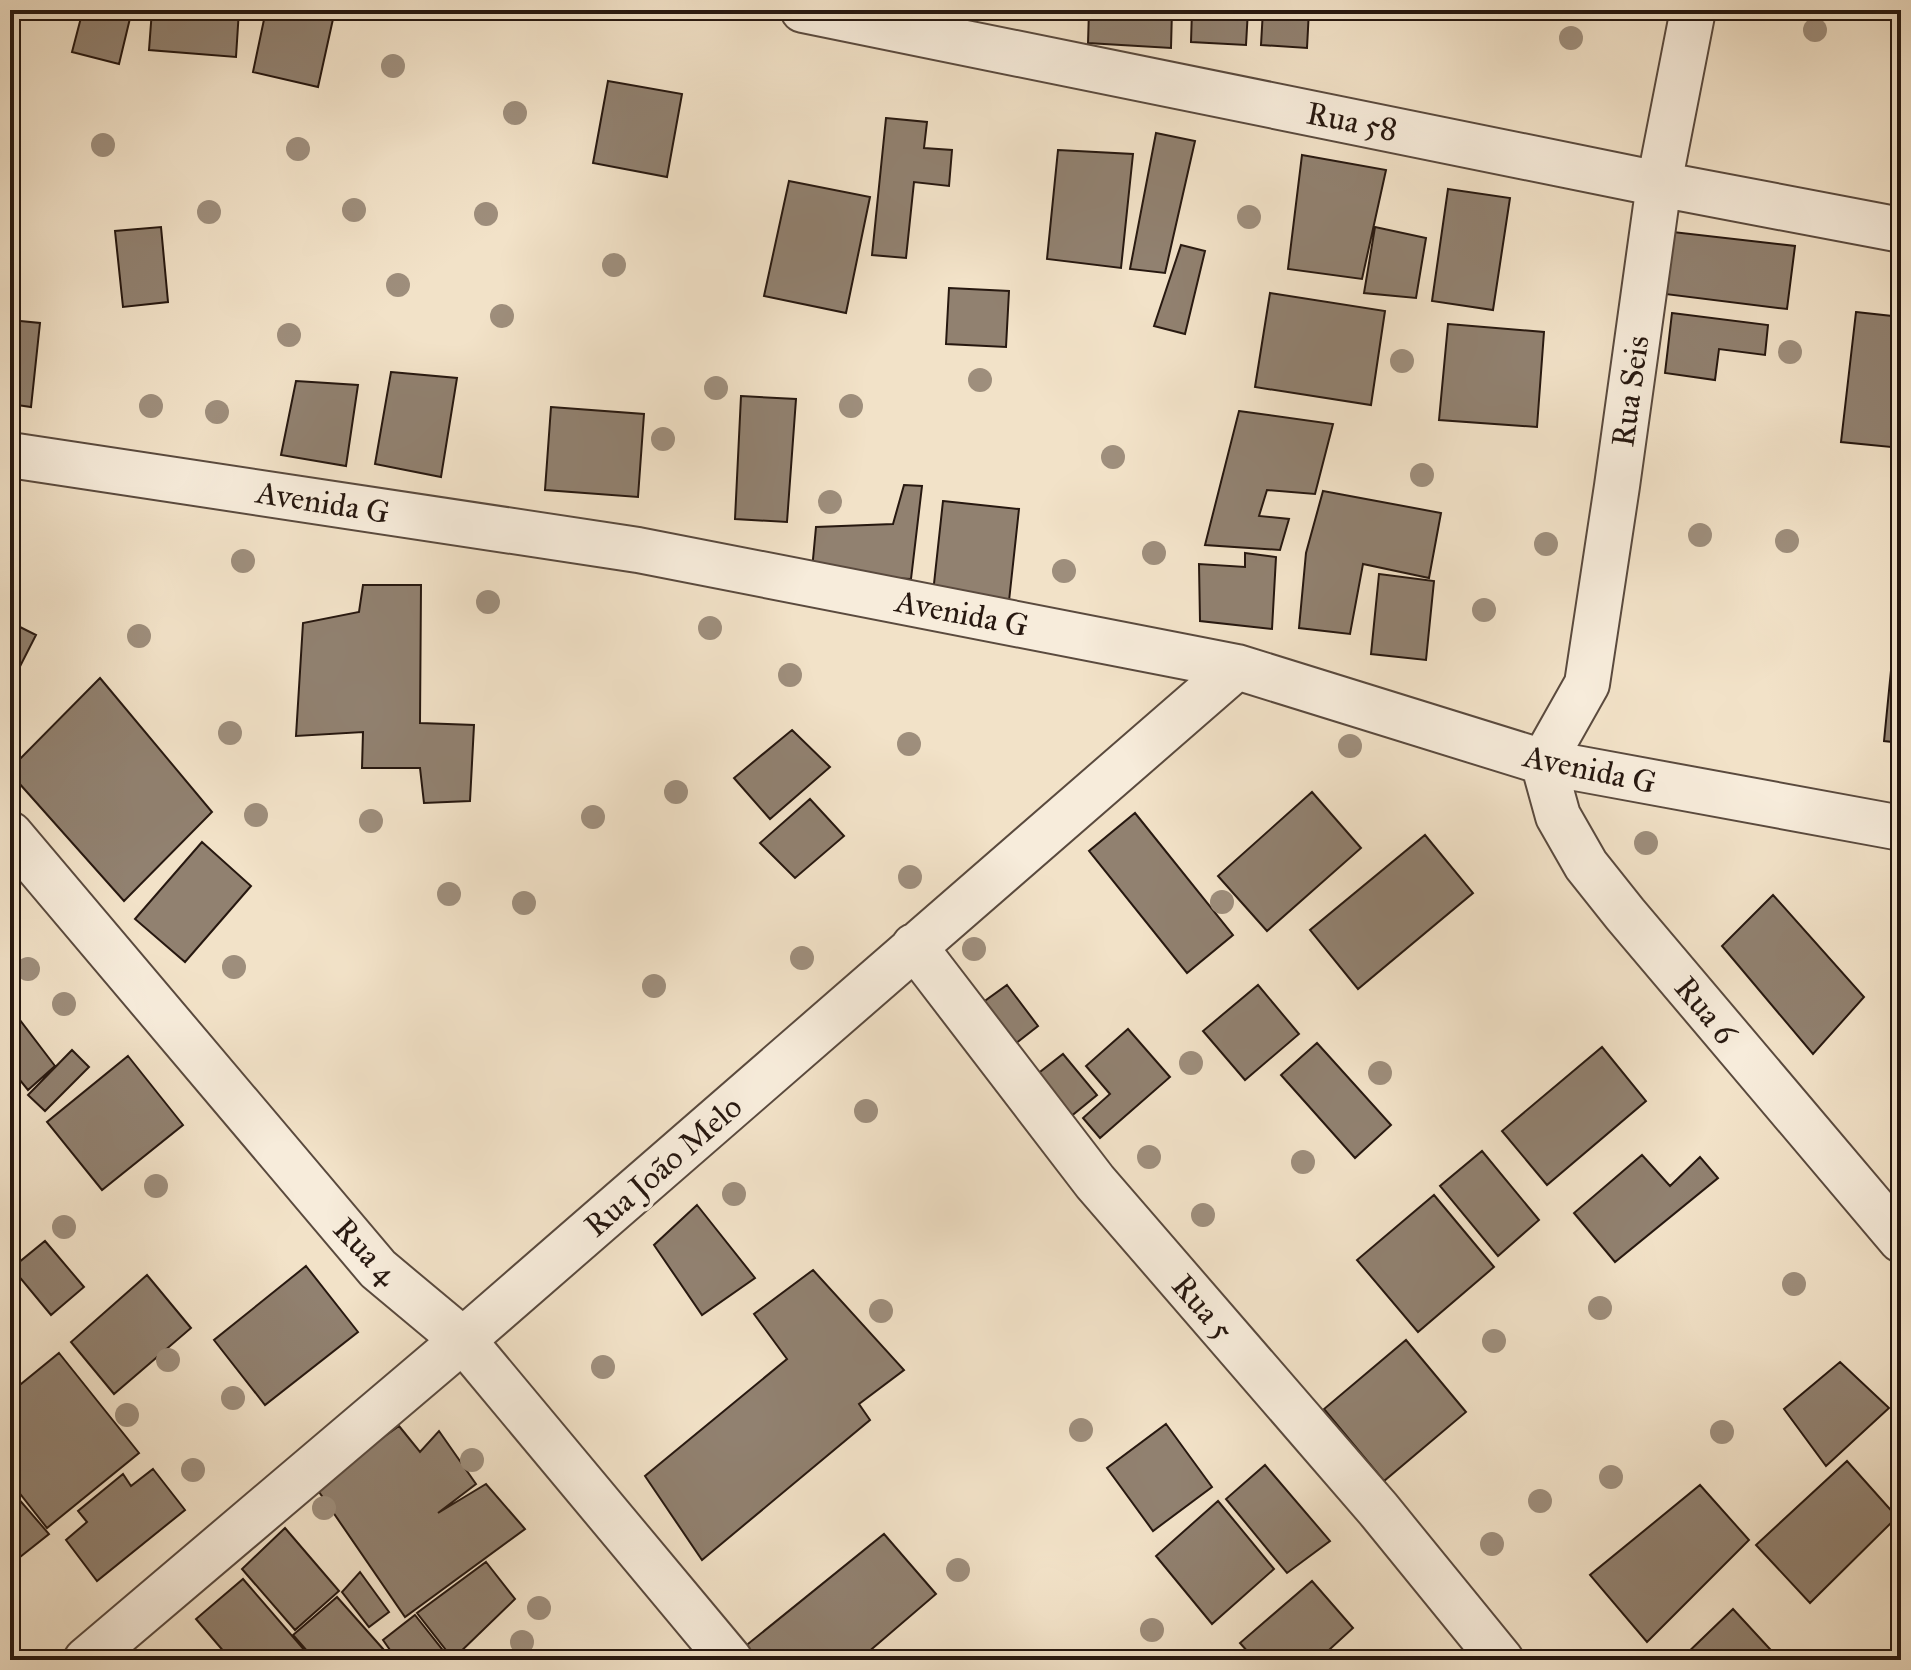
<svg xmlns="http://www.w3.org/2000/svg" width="1911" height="1670" viewBox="0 0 1911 1670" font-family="'IM FELL Great Primer',serif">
	<rect width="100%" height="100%" fill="#f2e2c8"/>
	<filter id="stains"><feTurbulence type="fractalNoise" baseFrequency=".0025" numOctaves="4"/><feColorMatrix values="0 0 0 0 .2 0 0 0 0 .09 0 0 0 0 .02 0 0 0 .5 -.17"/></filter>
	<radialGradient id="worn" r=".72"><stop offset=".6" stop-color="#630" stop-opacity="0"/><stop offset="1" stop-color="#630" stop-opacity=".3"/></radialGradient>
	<path fill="#918170" stroke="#271810" stroke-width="2" d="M 83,10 L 132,10 L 119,64 L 72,52 Z
		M 152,10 L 239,10 L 236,57 L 149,50 Z
		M 266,10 L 335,10 L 318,87 L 253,72 Z
		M 1089,10 L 1172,10 L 1171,48 L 1088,43 Z
		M 1192,10 L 1248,10 L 1246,45 L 1191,42 Z
		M 1263,10 L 1309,10 L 1307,48 L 1261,45 Z
		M 608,81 L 682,94 L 667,177 L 593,163 Z
		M 886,118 L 927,122 L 924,148 L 952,150 L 949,186 L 914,182 L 906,258 L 872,255 Z
		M 1156,133 L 1195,141 L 1165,273 L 1130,269 Z
		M 1058,150 L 1133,154 L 1121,268 L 1047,259 Z
		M 1302,155 L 1386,170 L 1362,279 L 1288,269 Z
		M 789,181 L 870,197 L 846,313 L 764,296 Z
		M 1448,189 L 1510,198 L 1493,310 L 1432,301 Z
		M 161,227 L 168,302 L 123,307 L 115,231 Z
		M 1375,227 L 1426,238 L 1416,298 L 1364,293 Z
		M 1664,231 L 1795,246 L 1787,309 L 1657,293 Z
		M 1181,245 L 1205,251 L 1185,334 L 1154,326 Z
		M 949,288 L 1009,291 L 1006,347 L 946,344 Z
		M 1270,293 L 1385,311 L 1371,405 L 1255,387 Z
		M 1856,312 L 1901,317 L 1901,448 L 1841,442 Z
		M 1672,313 L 1768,325 L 1765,355 L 1719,349 L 1715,380 L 1665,373 Z
		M 10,320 L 40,323 L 31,407 L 10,404 Z
		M 1448,324 L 1544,332 L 1537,427 L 1439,420 Z
		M 391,372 L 457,378 L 441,477 L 375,464 Z
		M 296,381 L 358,385 L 346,466 L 281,455 Z
		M 741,396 L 796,399 L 787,522 L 735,519 Z
		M 551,407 L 644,414 L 638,497 L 545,490 Z
		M 1239,411 L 1333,424 L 1315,494 L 1267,490 L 1259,516 L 1289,519 L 1280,550 L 1205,545 Z
		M 904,485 L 922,486 L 911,579 L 855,576 L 812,570 L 816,527 L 893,524 Z
		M 1323,491 L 1441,513 L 1429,578 L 1363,564 L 1350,634 L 1299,628 L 1306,553 Z
		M 943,501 L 1019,509 L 1009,601 L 933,593 Z
		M 1245,553 L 1276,557 L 1272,629 L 1200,621 L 1199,564 L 1245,567 Z
		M 1379,574 L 1434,581 L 1426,660 L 1371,654 Z
		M 363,585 L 421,585 L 420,723 L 474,725 L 470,801 L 424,803 L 420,768 L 362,768 L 363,732 L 296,736 L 303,623 L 359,612 Z
		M 1896,620 L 1901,620 L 1901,743 L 1884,741 Z
		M 10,622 L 36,635 L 10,686 Z
		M 100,678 L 212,812 L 124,901 L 10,773 L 10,769 Z
		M 792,730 L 830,767 L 770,819 L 734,778 Z
		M 1312,792 L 1361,848 L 1267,931 L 1218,876 Z
		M 810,799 L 844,836 L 795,878 L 760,843 Z
		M 1135,813 L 1233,935 L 1187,973 L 1089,851 Z
		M 1425,835 L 1473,893 L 1358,989 L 1310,930 Z
		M 202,842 L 251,886 L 185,962 L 135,919 Z
		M 1773,895 L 1864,997 L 1813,1054 L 1722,946 Z
		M 1007,985 L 1038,1026 L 1015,1044 L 982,1003 Z
		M 1258,985 L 1299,1034 L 1245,1080 L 1203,1031 Z
		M 10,1007 L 55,1066 L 28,1090 L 10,1068 Z
		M 1128,1029 L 1170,1077 L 1100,1138 L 1083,1118 L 1110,1094 L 1086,1066 Z
		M 1317,1043 L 1391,1125 L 1355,1158 L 1281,1075 Z
		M 1602,1047 L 1646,1101 L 1547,1185 L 1502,1131 Z
		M 72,1050 L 89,1067 L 45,1111 L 28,1095 Z
		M 1063,1054 L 1097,1095 L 1064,1122 L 1031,1079 Z
		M 128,1056 L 183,1125 L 102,1190 L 47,1122 Z
		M 1482,1151 L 1539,1220 L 1498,1256 L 1440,1186 Z
		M 1642,1155 L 1670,1186 L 1700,1157 L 1718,1178 L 1615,1262 L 1574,1213 Z
		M 1434,1195 L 1494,1267 L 1418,1332 L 1357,1260 Z
		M 697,1205 L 755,1278 L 702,1315 L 654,1245 Z
		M 45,1241 L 84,1287 L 51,1315 L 12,1268 Z
		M 306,1266 L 358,1332 L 265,1405 L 214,1340 Z
		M 813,1270 L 904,1370 L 859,1404 L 870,1420 L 702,1560 L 645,1476 L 787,1359 L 754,1314 Z
		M 147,1275 L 191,1328 L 114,1394 L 71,1342 Z
		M 1406,1340 L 1466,1412 L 1384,1481 L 1324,1409 Z
		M 59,1353 L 139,1453 L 47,1528 L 10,1481 L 10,1393 Z
		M 1840,1362 L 1889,1408 L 1826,1466 L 1784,1409 Z
		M 1166,1424 L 1212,1487 L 1153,1531 L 1107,1468 Z
		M 399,1426 L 420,1452 L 439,1431 L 476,1484 L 438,1513 L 486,1484 L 525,1529 L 405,1617 L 315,1486 Z
		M 1847,1461 L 1897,1517 L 1810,1603 L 1756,1545 Z
		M 1265,1465 L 1330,1541 L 1287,1573 L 1226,1499 Z
		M 153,1469 L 185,1510 L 97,1581 L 66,1540 L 87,1522 L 78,1511 L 123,1474 L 131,1486 Z
		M 1700,1485 L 1749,1540 L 1647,1642 L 1590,1575 Z
		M 10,1489 L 49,1534 L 10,1565 Z
		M 1218,1501 L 1274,1569 L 1212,1624 L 1156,1556 Z
		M 285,1528 L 339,1591 L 295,1630 L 242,1569 Z
		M 884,1534 L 936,1594 L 859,1660 L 745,1660 L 738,1652 Z
		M 486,1562 L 515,1599 L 453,1659 L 417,1613 Z
		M 360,1572 L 389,1612 L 369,1627 L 342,1592 Z
		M 243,1579 L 313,1660 L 231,1660 L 196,1619 Z
		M 1312,1581 L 1353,1628 L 1318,1660 L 1255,1660 L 1240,1643 Z
		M 337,1597 L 384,1650 L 373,1660 L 315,1660 L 293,1635 Z
		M 1733,1609 L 1780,1660 L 1680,1660 Z
		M 415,1615 L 445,1653 L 438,1660 L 377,1660 L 390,1650 L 383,1640 Z"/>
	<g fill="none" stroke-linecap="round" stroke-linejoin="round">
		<g stroke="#5a4a3e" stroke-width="48">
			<path id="minor" d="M 803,10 L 1659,184 L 1901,230
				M 1693,10 L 1659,184 L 1617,486 L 1587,684 L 1543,762 L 1558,816 L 1586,865 L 1625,914 L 1901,1240
				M 10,455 L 638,550 L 1237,667 L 1543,762 L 1901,828
				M 10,834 L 378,1269 L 463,1340 L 730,1660
				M 914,946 L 1095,1182 L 1378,1509 L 1501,1660
				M 86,1660 L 463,1340 L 1237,667"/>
		</g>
		<use href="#minor" stroke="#f7ecdb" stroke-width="44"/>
	</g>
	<g fill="#9e8e7c">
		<circle cx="1815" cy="30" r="12"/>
		<circle cx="1571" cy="38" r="12"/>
		<circle cx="393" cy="66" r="12"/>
		<circle cx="515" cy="113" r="12"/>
		<circle cx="103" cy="145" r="12"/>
		<circle cx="298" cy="149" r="12"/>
		<circle cx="354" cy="210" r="12"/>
		<circle cx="209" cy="212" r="12"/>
		<circle cx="486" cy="214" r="12"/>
		<circle cx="1249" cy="217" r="12"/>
		<circle cx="614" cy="265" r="12"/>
		<circle cx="398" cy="285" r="12"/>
		<circle cx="502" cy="316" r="12"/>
		<circle cx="289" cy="335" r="12"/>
		<circle cx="1790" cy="352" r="12"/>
		<circle cx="1402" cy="361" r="12"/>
		<circle cx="980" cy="380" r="12"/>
		<circle cx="716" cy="388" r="12"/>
		<circle cx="151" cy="406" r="12"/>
		<circle cx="851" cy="406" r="12"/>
		<circle cx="217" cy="412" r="12"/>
		<circle cx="663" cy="439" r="12"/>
		<circle cx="1113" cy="457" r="12"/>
		<circle cx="1422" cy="475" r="12"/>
		<circle cx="830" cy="502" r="12"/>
		<circle cx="1700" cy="535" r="12"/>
		<circle cx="1787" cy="541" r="12"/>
		<circle cx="1546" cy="544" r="12"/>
		<circle cx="1154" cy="553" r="12"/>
		<circle cx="243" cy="561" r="12"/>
		<circle cx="1064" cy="571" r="12"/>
		<circle cx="488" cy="602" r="12"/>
		<circle cx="1484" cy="610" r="12"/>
		<circle cx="710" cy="628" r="12"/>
		<circle cx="139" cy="636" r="12"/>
		<circle cx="790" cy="675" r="12"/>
		<circle cx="230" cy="733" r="12"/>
		<circle cx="909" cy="744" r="12"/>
		<circle cx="1350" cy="746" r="12"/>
		<circle cx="676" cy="792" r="12"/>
		<circle cx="256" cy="815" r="12"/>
		<circle cx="593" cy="817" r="12"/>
		<circle cx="371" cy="821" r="12"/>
		<circle cx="1646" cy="843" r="12"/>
		<circle cx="910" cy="877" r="12"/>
		<circle cx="449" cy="894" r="12"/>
		<circle cx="1222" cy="902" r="12"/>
		<circle cx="524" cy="903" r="12"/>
		<circle cx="974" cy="949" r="12"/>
		<circle cx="802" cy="958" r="12"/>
		<circle cx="234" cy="967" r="12"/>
		<circle cx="28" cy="969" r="12"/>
		<circle cx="654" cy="986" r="12"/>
		<circle cx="64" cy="1004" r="12"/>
		<circle cx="1191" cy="1063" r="12"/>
		<circle cx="1380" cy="1073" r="12"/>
		<circle cx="866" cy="1111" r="12"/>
		<circle cx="1149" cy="1157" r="12"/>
		<circle cx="1303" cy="1162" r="12"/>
		<circle cx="156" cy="1186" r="12"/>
		<circle cx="734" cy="1194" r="12"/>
		<circle cx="1203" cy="1215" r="12"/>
		<circle cx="64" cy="1227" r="12"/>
		<circle cx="1794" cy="1284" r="12"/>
		<circle cx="1600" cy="1308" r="12"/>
		<circle cx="881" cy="1311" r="12"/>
		<circle cx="1494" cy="1341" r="12"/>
		<circle cx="168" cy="1360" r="12"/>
		<circle cx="603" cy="1367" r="12"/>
		<circle cx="233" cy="1398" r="12"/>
		<circle cx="127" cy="1415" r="12"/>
		<circle cx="1081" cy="1430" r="12"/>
		<circle cx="1722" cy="1432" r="12"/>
		<circle cx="472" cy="1460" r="12"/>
		<circle cx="193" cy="1470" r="12"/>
		<circle cx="1611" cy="1477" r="12"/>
		<circle cx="1540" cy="1501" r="12"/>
		<circle cx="324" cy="1508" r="12"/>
		<circle cx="1492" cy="1544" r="12"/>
		<circle cx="958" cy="1570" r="12"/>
		<circle cx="539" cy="1608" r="12"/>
		<circle cx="1152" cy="1630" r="12"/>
		<circle cx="522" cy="1642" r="12"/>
	</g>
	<g text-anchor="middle" stroke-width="8" stroke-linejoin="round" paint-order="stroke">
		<g font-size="32" fill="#271810" stroke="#f7ecdb">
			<text transform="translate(1352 121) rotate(11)" y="11">Rua 58</text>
			<text transform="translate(1630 391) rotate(-82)" y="11">Rua Seis</text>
			<text transform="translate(323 502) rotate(9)" y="11">Avenida G</text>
			<text transform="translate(962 613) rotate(11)" y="11">Avenida G</text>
			<text transform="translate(1590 769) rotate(12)" y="11">Avenida G</text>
			<text transform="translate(1706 1010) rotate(50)" y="11">Rua 6</text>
			<text transform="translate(663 1166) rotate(-41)" y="11">Rua João Melo</text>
			<text transform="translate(366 1251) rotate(47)" y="11">Rua 4</text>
			<text transform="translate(1203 1307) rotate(49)" y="11">Rua 5</text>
		</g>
	</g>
	<rect width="1911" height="1670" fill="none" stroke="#f2e2c8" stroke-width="40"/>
	<rect x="12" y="12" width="1887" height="1646" fill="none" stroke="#271810" stroke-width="4"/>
	<rect x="20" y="20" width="1871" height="1630" fill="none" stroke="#271810" stroke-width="2"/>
	<rect width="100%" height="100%" filter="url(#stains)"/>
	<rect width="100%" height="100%" fill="url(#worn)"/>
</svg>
